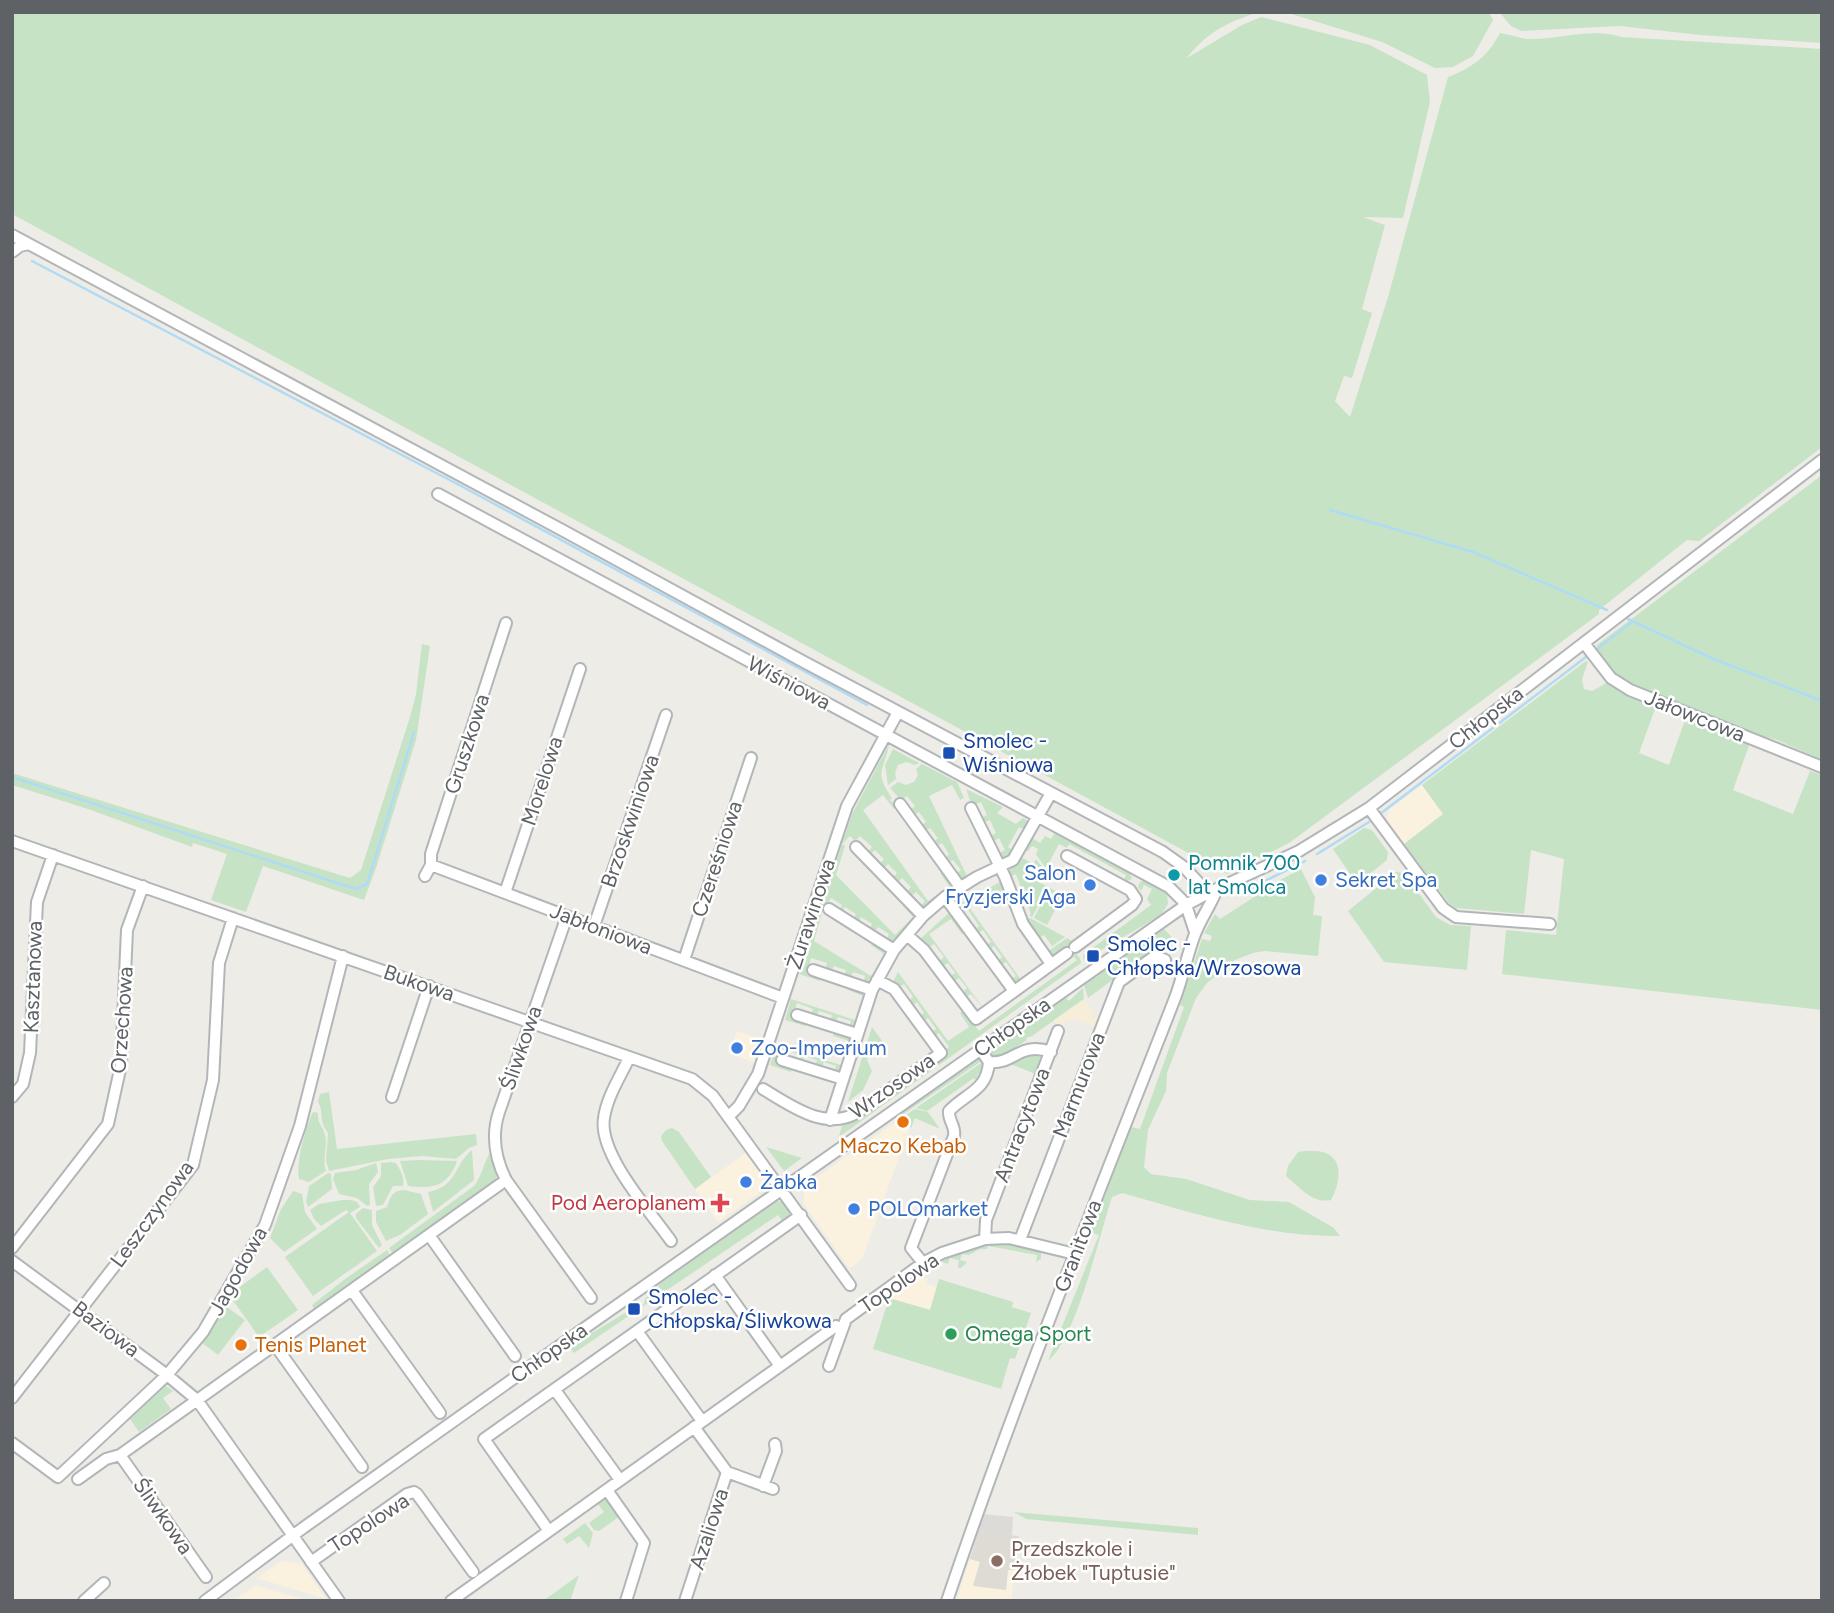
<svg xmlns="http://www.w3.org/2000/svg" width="1834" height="1613" viewBox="0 0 1834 1613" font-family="Figtree,sans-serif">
	<rect width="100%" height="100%" fill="#eeece6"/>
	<path fill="#faf2df" d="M 1422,785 L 1443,814 L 1404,844 L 1387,820 L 1389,810 Z
		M 737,1031 L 763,1040 L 756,1063 L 729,1053 Z
		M 903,1117 L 910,1127 L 862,1259 L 849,1268 L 803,1203 L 806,1185 Z
		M 746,1153 L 769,1186 L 718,1222 L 695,1189 Z
		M 916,1276 L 928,1279 L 926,1284 L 937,1287 L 930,1310 L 889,1298 L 890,1294 Z
		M 970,1559 L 980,1562 L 973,1585 L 976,1586 L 1006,1590 L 1008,1569 L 1015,1570 L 1011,1601 L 956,1601 Z
		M 282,1561 L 302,1564 L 326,1599 L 257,1578 Z
		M 256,1585 L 308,1601 L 233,1601 Z"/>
	<path fill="#dddbd8" d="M 984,1514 L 1013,1517 L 1012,1536 L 978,1532 Z"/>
	<path fill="#dedbd5" d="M 978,1532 L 1019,1536 L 1015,1570 L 1008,1570 L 1006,1590 L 973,1586 L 980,1562 L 970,1559 Z"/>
	<path fill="#c7e3c6" d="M 12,12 L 1259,12 C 1228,22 1207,32 1187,58 L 1242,25 L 1261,17 L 1370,45 L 1427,75 L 1430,102 L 1403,218 L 1363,217 L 1385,225 L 1362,309 L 1372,313 L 1352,378 L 1344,376 L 1335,401 L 1350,417 L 1388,297 L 1448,77 C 1472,68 1489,55 1500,33 C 1509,34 1518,38 1527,39 C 1558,40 1591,27 1621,37 L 1822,49 L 1822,447 L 1699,541 L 1687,540 L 1599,610 L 1599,614 L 1289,843 L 1227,874 L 12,214 Z
		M 1285,12 L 1489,12 L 1493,20 L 1473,56 L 1453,67 L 1435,68 L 1382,42 Z
		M 1499,12 L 1822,12 L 1822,43 L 1700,35 L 1620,26 L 1521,31 L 1511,26 Z
		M 1822,475 L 1822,760 L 1775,739 L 1743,732 L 1617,679 L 1597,650 L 1597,645 Z
		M 422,644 L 430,646 L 416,740 L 376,868 L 364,900 L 263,866 L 246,912 L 211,900 L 227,854 L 193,843 L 192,847 L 88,809 L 12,785 L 12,773 L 350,878 L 361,870 L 410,717 L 416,694 Z
		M 1586,661 L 1588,662 L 1582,679 L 1584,689 L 1592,691 L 1610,681 L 1655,704 L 1655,709 L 1639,753 L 1669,765 L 1686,717 L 1750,743 L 1733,790 L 1793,814 L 1810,771 L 1822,775 L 1822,1010 L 1502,974 L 1506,930 L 1556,935 L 1564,859 L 1531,850 L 1524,914 L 1456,908 L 1449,903 L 1404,844 L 1443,814 L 1422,785 Z
		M 889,744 C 886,768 872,770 892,798 L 890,800 L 897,806 L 894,809 L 883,795 L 863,810 L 928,901 L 949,886 L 940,873 L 943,871 L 950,885 L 949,886 L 928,906 L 920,907 L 925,901 L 916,892 L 910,897 L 906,893 L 911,887 L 902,878 L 897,883 L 892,879 L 897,873 L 888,864 L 883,869 L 879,865 L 884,859 L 875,850 L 869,855 L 867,853 L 872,847 L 860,836 L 855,841 L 850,836 L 842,844 L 845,846 L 836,875 L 895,935 L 913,917 L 903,906 L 906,903 L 913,910 L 914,916 L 913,917 L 895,941 L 886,940 L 889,934 L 878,927 L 874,933 L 869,930 L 872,924 L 861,917 L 858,923 L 853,920 L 856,914 L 845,907 L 841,913 L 839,911 L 842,905 L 831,898 L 822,913 L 814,941 L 871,976 L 884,954 L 871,945 L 873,942 L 883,948 L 885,954 L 871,982 L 863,983 L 865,976 L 853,972 L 850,979 L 844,977 L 846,970 L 834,966 L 831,972 L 825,970 L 827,963 L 811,958 L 807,973 L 821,977 L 820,981 L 799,974 L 852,814 Z
		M 893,749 L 919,763 L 915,765 L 906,762 L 898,765 L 895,773 L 896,779 L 888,785 L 885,765 Z
		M 922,764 L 957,782 L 964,798 L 960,800 L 952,785 L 929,796 L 967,876 L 961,880 L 955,875 L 961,870 L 953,860 L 947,864 L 944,859 L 949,854 L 942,843 L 935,847 L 932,843 L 938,838 L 930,828 L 924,832 L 920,826 L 926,822 L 919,812 L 912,816 L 909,811 L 915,806 L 907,796 L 901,800 L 890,788 L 898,782 L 906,785 L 914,782 L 918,775 L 916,769 Z
		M 966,789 L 1003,807 L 997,813 L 1016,824 L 1023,818 L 1028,821 L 1025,830 L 1019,827 L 1008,847 L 1014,851 L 1012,855 L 1004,859 L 998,854 L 1005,850 L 999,838 L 992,842 L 990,836 L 996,833 L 990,820 L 983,823 L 981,818 L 987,815 L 981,802 L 974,805 L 971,803 Z
		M 1364,828 L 1372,830 L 1388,852 L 1387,860 L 1357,884 L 1333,849 Z
		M 1055,832 L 1129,872 L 1132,878 L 1130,880 L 1123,882 L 1126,875 L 1069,844 L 1067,848 L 1059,844 L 1046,868 L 1036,855 L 1038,849 L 1032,846 L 1028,851 L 1025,850 L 1032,838 L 1040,843 L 1045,836 L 1051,839 Z
		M 1021,857 L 1033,864 L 1036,859 L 1045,871 L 1039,882 L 1048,887 L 1032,917 L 1029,915 L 1031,914 L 1027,902 L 1020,905 L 1018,899 L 1024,896 L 1016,874 L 1009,877 L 1007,873 Z
		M 1301,869 L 1315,897 L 1313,915 L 1322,916 L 1318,956 L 1265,951 L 1253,953 L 1235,960 L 1207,983 L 1196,998 L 1167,1073 L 1166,1091 L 1148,1130 L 1144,1167 L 1151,1174 L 1186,1179 L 1250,1200 L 1289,1202 L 1334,1228 L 1340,1236 C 1266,1237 1193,1213 1122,1193 L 1112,1197 C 1099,1236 1077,1337 1048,1361 L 1099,1235 L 1090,1232 L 1131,1127 L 1140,1129 L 1184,1007 L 1180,1005 L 1202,939 L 1210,941 L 1212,936 L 1204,933 L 1215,914 L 1220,919 L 1282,879 Z
		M 1396,872 L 1404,873 L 1436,917 L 1450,925 L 1471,926 L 1467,970 L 1384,962 L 1348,911 Z
		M 1146,880 L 1167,894 L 1168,904 L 1161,915 L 1084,960 L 1083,955 L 1151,905 L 1147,899 L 1152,889 L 1144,885 L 1141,891 L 1138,887 L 1140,882 Z
		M 1002,881 L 1010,900 L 1000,906 L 990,892 L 969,907 L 1021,980 L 1016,983 L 1010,981 L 1016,976 L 1006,962 L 999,966 L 997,962 L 1002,957 L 994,946 L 988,950 L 985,946 L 991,942 L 983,930 L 976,934 L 974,930 L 979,926 L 967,908 L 960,912 L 956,906 Z
		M 1050,888 L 1063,895 L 1047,925 L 1034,918 Z
		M 951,911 L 965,931 L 962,934 L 951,919 L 929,934 L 983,1008 L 971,994 L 964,998 L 961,993 L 967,988 L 959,978 L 953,982 L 949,977 L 955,973 L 948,963 L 941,967 L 938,962 L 944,957 L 934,944 L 928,948 L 919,940 Z
		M 1030,918 L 1065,937 L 1052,946 L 1044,935 L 1038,939 L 1026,919 Z
		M 1164,929 L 1175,940 L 1166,945 L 1163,943 L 1088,998 L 1084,985 Z
		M 1067,938 L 1074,942 L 1069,947 L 1080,958 L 1081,963 L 839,1137 L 842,1125 L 855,1121 L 945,1055 L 943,1051 L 949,1047 L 939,1033 L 933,1037 L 930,1033 L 936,1029 L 928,1018 L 922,1022 L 919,1017 L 924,1013 L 917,1002 L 911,1006 L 907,1002 L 913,997 L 904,984 L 897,988 L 892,984 L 898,972 L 948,1041 L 969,1027 L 960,1013 L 963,1010 L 979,1031 L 1077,960 L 1065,948 L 1056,955 L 1047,952 Z
		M 850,986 L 865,994 L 853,1028 L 849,1028 L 851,1021 L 838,1017 L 835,1024 L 830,1022 L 832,1015 L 819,1011 L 816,1018 L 811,1016 L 813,1009 L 797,1003 L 792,1020 L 807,1022 L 805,1026 L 785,1020 L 791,999 L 855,1020 L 863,996 L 848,990 Z
		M 1083,988 L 1084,999 L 1032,1036 L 1026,1038 L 1027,1040 L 1004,1055 L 994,1057 L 991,1054 L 990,1049 L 1056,1001 L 1066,998 L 1069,1001 Z
		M 872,1027 L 885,1045 L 883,1050 L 876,1049 L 876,1043 L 872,1044 L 874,1050 L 869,1053 L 867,1060 L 872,1071 L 863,1090 L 848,1102 Z
		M 835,1031 L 847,1035 L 851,1040 C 847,1050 845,1070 834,1073 L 836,1066 L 824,1062 L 821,1069 L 815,1067 L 817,1060 L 804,1056 L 802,1063 L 796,1061 L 798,1054 L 782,1049 L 778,1064 L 792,1067 L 791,1072 L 770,1065 L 776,1045 L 841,1065 L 849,1041 L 833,1036 Z
		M 1032,1054 L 1041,1057 L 1035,1074 L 1011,1064 L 1021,1055 Z
		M 979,1057 L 983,1060 L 902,1115 L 898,1113 Z
		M 984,1061 L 983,1070 L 978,1074 L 976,1081 L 974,1078 L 927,1111 L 916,1108 Z
		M 329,1092 L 337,1149 L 476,1134 L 477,1145 L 469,1148 L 456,1159 L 422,1156 L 388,1159 L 329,1171 L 326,1161 L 328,1133 C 317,1118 325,1114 318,1102 L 320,1094 Z
		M 915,1109 L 928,1112 L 940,1129 L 915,1118 L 911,1128 L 903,1117 Z
		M 313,1112 L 318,1113 C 317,1124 323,1126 325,1135 C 328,1147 322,1157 326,1171 L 309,1182 L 299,1179 C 296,1162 305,1129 313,1112 Z
		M 672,1128 L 679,1132 L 711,1177 L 695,1189 L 662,1141 L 661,1136 L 666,1130 Z
		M 766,1147 L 802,1158 L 784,1171 Z
		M 472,1150 L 474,1180 L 433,1212 L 428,1192 C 458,1186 453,1166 472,1150 Z
		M 491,1150 L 497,1172 L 496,1180 L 394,1255 L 389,1248 L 474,1186 C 482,1176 484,1162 491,1150 Z
		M 1305,1151 C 1312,1151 1321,1150 1328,1154 C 1345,1163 1338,1187 1331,1200 C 1313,1204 1299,1187 1286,1176 L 1288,1166 L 1298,1152 Z
		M 419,1160 L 457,1161 C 448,1187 432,1189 408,1186 L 400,1161 Z
		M 391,1162 L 396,1163 C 400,1170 405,1177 403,1186 L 393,1186 L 383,1205 L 376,1206 L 373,1187 L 381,1176 L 381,1163 Z
		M 376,1163 L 378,1172 L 369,1184 L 370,1205 L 367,1206 L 357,1198 L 339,1194 L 333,1179 L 335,1173 L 356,1170 Z
		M 328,1173 L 331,1174 L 332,1189 L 308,1207 L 306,1202 L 309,1186 Z
		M 404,1190 L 421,1194 L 428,1214 L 400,1235 L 386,1241 L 376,1222 L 376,1211 L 387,1207 C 391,1196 392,1191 404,1190 Z
		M 293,1191 L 302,1194 L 305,1212 L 317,1229 L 284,1252 L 270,1238 L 281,1209 Z
		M 342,1200 C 349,1200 358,1199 360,1207 L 350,1213 L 377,1251 L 313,1296 L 285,1257 L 349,1212 L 346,1210 L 321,1226 L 314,1219 L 310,1210 L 319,1204 Z
		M 781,1201 L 792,1213 L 783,1222 L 778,1215 L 574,1353 L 569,1347 L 628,1311 L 634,1311 L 644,1304 L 645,1299 L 661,1283 L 774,1202 Z
		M 363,1208 L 372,1210 L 372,1225 L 382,1245 L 379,1248 L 356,1218 L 356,1214 Z
		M 1006,1244 L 1041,1252 L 1041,1259 L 1036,1262 L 1037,1255 L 988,1246 L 987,1249 L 980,1249 L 969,1255 L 962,1254 L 960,1260 L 967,1262 L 961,1268 L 958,1268 L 959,1260 L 950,1258 L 948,1264 L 942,1262 L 944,1259 L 989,1245 Z
		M 387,1250 L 391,1257 L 315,1312 L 312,1305 L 345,1279 Z
		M 267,1267 L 298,1310 L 259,1337 L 229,1295 Z
		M 939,1279 L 1013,1302 L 1012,1307 L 1031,1313 L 1015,1359 L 1010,1358 L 1001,1389 L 873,1349 L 889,1298 L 930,1310 Z
		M 224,1305 L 245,1320 L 218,1355 L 201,1342 Z
		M 165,1385 L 173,1391 L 163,1398 L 171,1409 L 139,1432 L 130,1419 Z
		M 603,1499 L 609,1501 L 620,1516 L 599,1531 L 594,1530 L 589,1523 L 604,1512 L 597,1503 Z
		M 1014,1512 L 1198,1528 L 1198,1535 L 1026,1519 Z
		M 585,1523 L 593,1533 L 589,1548 L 579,1536 L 567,1544 L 563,1539 Z
		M 579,1575 L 570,1601 L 543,1601 Z"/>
	<path fill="#f6eed9" d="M 1084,999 L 1094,1013 L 1091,1015 L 1092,1018 L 1096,1016 L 1099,1019 L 1096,1027 L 1074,1019 L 1066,1022 L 1063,1028 L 1058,1026 L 1054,1020 Z"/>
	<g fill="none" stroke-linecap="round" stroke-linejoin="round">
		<path stroke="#afdbf5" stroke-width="2.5" d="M 1483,12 L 1483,13
			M 32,261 L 463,487 L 867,705
			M 1330,510 L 1473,552 L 1607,610
			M 1628,619 L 1709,657 L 1822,701
			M 1597,649 L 1633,621
			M 12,777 L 356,889 L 367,884 L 414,732
			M 1380,814 L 1586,657
			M 1317,854 L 1369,822
			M 1243,892 L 1305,861"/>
		<g stroke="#b3b6b9" stroke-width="14">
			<path id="minor" d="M 12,235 L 562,530 L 804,662 L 1163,852 L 1184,867 L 1208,893
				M 12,252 L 20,246 L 29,244
				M 438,494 L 1169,887 L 1183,901
				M 1584,643 L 1611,678 L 1630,690 L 1822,767
				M 900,804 L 960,887
				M 971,808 L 1005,877 L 1023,924 L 1051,964
				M 1369,808 L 1443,908 L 1456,917 L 1550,924
				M 12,841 L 692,1079 L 713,1096 L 850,1285
				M 856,847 L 923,916
				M 1067,856 L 1130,890 L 1136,899 L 1132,905 L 1075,947
				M 431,865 L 431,854 L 506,623
				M 425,876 L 431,865 L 783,998
				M 505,893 L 580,669
				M 945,897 L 1014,991
				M 1186,905 L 1195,932
				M 829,909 L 894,950
				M 567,916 L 499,1112 C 491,1136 495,1158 506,1180 L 591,1298
				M 594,926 L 666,715
				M 907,935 L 924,950 L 976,1019 L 1067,953
				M 684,960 L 751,758
				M 813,970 L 872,990
				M 797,1015 L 857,1034
				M 629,1058 C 620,1077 607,1097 604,1118 C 598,1154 650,1211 671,1241
				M 782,1060 L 843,1079
				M 989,1062 C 1014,1065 1019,1041 1051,1052
				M 763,1089 C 791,1106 826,1132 858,1112 L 941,1053 L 894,989 L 877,980
				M 12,1097 L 23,1084 L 30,1053 L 37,902 L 53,855
				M 392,1097 L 429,986
				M 729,1116 L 739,1106 L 758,1074 L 847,806 L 898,712
				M 830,1120 L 872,990 L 894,950 L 923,916 L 945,897 L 977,877 L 1013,860 L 1051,793
				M 429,1235 L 515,1356
				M 985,1239 L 986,1220 L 1058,1031
				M 1020,1240 L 1119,982 L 1155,956 L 1165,960
				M 12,1248 L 108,1124 L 121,1065 L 127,930 L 143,886
				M 12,1261 L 167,1375 L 197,1400 L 339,1601
				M 923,1263 L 911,1248 L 954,1136 C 956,1126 948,1121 949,1111 C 966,1093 987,1091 989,1062 L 980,1049
				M 715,1275 L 780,1366
				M 353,1292 L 440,1413
				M 637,1331 L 702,1421
				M 275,1345 L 362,1467
				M 829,1366 L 846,1319 L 923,1263 L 942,1253 L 985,1239 L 1009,1238 L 1075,1254
				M 555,1390 L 620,1480
				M 12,1398 L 193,1165 L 213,1080 L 219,963 L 233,918
				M 12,1443 L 58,1477 L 167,1375 L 203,1332 L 265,1225 L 300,1126 L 343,956
				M 120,1455 L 206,1577
				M 727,1472 L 773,1489
				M 78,1479 L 106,1459 L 120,1455 L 506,1180
				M 763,1486 L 776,1451 L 775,1444
				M 607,1490 L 644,1543 L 626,1601
				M 549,1531 L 484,1439 L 801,1215
				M 311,1562 L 407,1494 L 414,1492 L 417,1494 L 473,1572
				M 84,1601 L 104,1583
				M 205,1601 L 303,1528 L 572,1337 L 1186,905 L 1208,893 L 1299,851 L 1369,808 L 1822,460
				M 451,1601 L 836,1326
				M 685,1601 L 727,1472 L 694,1427
				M 947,1601 C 1016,1397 1097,1198 1175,998 C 1183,977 1187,955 1195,934 C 1201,918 1211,905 1217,889"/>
		</g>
		<use href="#minor" stroke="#fff" stroke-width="10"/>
	</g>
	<g fill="#1a4fb4" stroke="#fff" stroke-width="2.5">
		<rect x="942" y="746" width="14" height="14" rx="3.5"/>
		<rect x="1086" y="949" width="14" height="14" rx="3.5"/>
		<rect x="627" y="1302" width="14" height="14" rx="3.5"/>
	</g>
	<circle fill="#0f9aa8" stroke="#fff" stroke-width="2.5" cx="1174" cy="875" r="7"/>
	<g fill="#3f7fe0" stroke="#fff" stroke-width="2.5">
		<circle cx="1321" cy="880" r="7"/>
		<circle cx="1090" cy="885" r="7"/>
		<circle cx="737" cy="1048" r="7"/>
		<circle cx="746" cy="1182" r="7"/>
		<circle cx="854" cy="1209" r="7"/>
	</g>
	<g fill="#e8710a" stroke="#fff" stroke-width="2.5">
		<circle cx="903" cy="1122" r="7"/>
		<circle cx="241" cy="1345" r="7"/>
	</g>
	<path fill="#e0444e" stroke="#fff" stroke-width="2.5" d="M716.5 1192.5h7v7h7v7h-7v7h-7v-7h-7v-7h7z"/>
	<circle fill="#2e9e5b" stroke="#fff" stroke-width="2.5" cx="951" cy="1334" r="7"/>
	<circle fill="#8d6e63" stroke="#fff" stroke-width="2.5" cx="997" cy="1561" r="7"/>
	<g text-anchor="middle" stroke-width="5" stroke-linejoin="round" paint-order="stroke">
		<g font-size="21" fill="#5e6165" stroke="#fff">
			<text transform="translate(789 683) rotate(28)" y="7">Wiśniowa</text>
			<text transform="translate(1695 716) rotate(22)" y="7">Jałowcowa</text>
			<text transform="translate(1486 718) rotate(-38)" y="7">Chłopska</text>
			<text transform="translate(467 744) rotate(-72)" y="7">Gruszkowa</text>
			<text transform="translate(542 781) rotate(-72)" y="7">Morelowa</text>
			<text transform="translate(630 821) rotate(-71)" y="7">Brzoskwiniowa</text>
			<text transform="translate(717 859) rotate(-72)" y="7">Czereśniowa</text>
			<text transform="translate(811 914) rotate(-72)" y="7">Żurawinowa</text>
			<text transform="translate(601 929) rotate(21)" y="7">Jabłoniowa</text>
			<text transform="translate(33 977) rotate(-88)" y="7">Kasztanowa</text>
			<text transform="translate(419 983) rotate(19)" y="7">Bukowa</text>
			<text transform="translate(122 1020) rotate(-86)" y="7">Orzechowa</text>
			<text transform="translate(1012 1027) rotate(-35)" y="7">Chłopska</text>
			<text transform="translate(521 1048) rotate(-71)" y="7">Śliwkowa</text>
			<text transform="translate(1079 1085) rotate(-69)" y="7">Marmurowa</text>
			<text transform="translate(892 1086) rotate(-35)" y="7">Wrzosowa</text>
			<text transform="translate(1022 1125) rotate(-69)" y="7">Antracytowa</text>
			<text transform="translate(152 1214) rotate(-54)" y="7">Leszczynowa</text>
			<text transform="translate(1078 1246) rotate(-69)" y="7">Granitowa</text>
			<text transform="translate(238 1271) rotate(-61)" y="7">Jagodowa</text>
			<text transform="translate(899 1283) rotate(-34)" y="7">Topolowa</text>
			<text transform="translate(106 1329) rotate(37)" y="7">Baziowa</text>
			<text transform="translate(549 1353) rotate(-35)" y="7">Chłopska</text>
			<text transform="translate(163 1516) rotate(55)" y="7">Śliwkowa</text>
			<text transform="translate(369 1523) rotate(-33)" y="7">Topolowa</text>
			<text transform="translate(709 1529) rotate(-72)" y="7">Azaliowa</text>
		</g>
		<g font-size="21" fill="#164399" stroke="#fff" text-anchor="start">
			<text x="963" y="748">Smolec -<tspan x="963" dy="24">Wiśniowa</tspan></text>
			<text x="1107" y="951">Smolec -<tspan x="1107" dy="24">Chłopska/Wrzosowa</tspan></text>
			<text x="648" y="1304">Smolec -<tspan x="648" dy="24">Chłopska/Śliwkowa</tspan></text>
		</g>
		<g font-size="21" fill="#0d838f" stroke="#fff" text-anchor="start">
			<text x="1188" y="870">Pomnik 700<tspan x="1188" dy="24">lat Smolca</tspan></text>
		</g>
		<g font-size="21" fill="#366cbe" stroke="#fff" text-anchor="start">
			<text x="1076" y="880" text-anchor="end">Salon<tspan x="1076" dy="24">Fryzjerski Aga</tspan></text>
			<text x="1335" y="887">Sekret Spa</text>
			<text x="751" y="1055">Zoo-Imperium</text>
			<text x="760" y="1189">Żabka</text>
			<text x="868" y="1216">POLOmarket</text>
		</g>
		<g font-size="21" fill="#c56008" stroke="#fff">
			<text x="903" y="1153">Maczo Kebab</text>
			<text x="255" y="1352" text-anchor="start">Tenis Planet</text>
		</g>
		<g font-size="21" fill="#be3a42" stroke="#fff" text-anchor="end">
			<text x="706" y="1210">Pod Aeroplanem</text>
		</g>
		<g font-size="21" fill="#27864d" stroke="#fff" text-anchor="start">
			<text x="965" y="1341">Omega Sport</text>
		</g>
		<g font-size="21" fill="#785e54" stroke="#fff" text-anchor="start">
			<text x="1011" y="1556">Przedszkole i<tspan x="1011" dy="24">Żłobek "Tuptusie"</tspan></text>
		</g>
	</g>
	<rect width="1834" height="1613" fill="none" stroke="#5e6165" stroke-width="28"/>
</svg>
